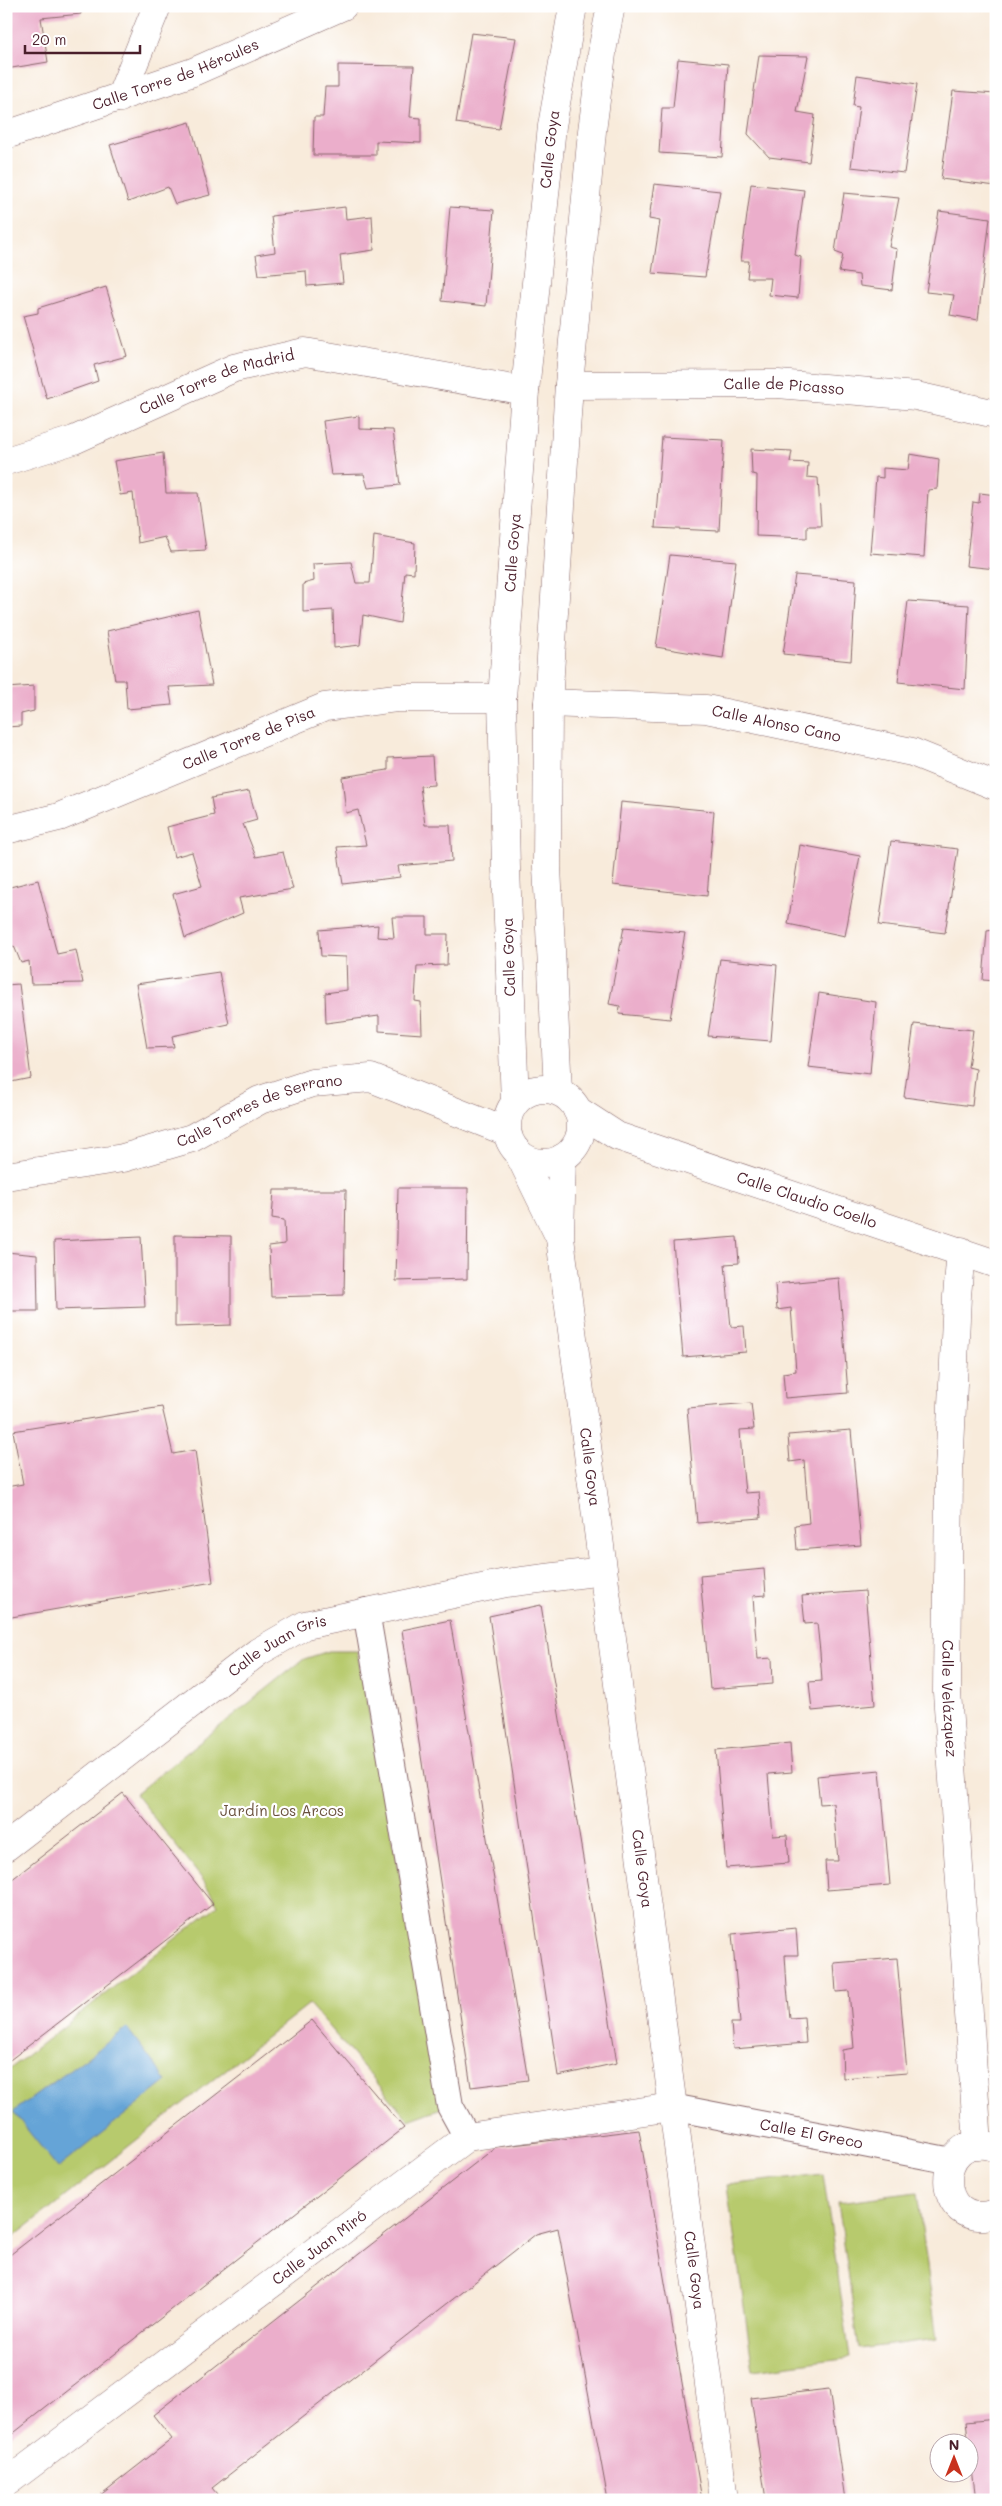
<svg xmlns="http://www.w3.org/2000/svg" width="1002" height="2506" viewBox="0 0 1002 2506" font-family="Mali,sans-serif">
	<rect width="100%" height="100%" fill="#fff"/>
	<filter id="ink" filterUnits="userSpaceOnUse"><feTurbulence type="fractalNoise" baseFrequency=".02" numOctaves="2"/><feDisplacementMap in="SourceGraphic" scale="10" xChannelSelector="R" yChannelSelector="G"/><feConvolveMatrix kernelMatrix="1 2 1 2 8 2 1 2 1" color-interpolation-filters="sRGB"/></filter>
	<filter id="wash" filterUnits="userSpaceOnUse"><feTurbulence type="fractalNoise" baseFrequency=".0096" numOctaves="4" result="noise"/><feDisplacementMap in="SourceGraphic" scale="20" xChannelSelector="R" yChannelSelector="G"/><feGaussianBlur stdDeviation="1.12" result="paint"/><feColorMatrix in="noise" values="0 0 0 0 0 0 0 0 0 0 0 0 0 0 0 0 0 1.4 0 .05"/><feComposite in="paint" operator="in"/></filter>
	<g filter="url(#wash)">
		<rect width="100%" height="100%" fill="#f8ebdb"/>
		<path fill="#b7ca6d" stroke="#80744c" d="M 329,1651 L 357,1651 L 444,2107 L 409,2120 L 309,2004 L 6,2243 L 6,2072 L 218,1905 L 203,1880 L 135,1794 L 304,1659 Z
			M 823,2174 L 850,2357 L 753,2370 L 727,2185 Z
			M 917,2192 L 937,2339 L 859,2349 L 838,2202 Z"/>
		<path fill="#65a4d7" stroke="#586281" d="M 127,2028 L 167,2081 L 58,2168 L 13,2112 Z"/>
		<g id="blocks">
			<path fill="#ebaecb" d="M 6,6 L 80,6 L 81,14 L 41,18 L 48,62 L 6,69 Z
				M 471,33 L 516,38 L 499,129 L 456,123 Z
				M 759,55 L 808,56 L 797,112 L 815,115 L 809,162 L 769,157 L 748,134 Z
				M 678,59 L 728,64 L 722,157 L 659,153 L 662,108 L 673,108 Z
				M 338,65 L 414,66 L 410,117 L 421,118 L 421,143 L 376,141 L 376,155 L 313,155 L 314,117 L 323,117 L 325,87 L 338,87 Z
				M 857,75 L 917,84 L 904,173 L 851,167 L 859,107 L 853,106 Z
				M 953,91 L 996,94 L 996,186 L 941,179 Z
				M 190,122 L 210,195 L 175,204 L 168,187 L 128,202 L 110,145 Z
				M 654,184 L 720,191 L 705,277 L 652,273 L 660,221 L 649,219 Z
				M 751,184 L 804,190 L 795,255 L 801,257 L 798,298 L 769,295 L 771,278 L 747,278 L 749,261 L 741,261 Z
				M 844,193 L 899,198 L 889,247 L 897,249 L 892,290 L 860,286 L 859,275 L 839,272 L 843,255 L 835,252 Z
				M 345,207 L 346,219 L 372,216 L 374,250 L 340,255 L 343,283 L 307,286 L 306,271 L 259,275 L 256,255 L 275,252 L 271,216 Z
				M 450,207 L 494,210 L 486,306 L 442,301 Z
				M 939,211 L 990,218 L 978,320 L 950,315 L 954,295 L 926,292 Z
				M 106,287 L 127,356 L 94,365 L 98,381 L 47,399 L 23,316 L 38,313 L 38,308 Z
				M 359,416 L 359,429 L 393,430 L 400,485 L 368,488 L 364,474 L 331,475 L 323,421 Z
				M 662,437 L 724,440 L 719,531 L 655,528 Z
				M 751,449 L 792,451 L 790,462 L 808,463 L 807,477 L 818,478 L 821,526 L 807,526 L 807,538 L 756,536 L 757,475 L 752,474 Z
				M 163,453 L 166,493 L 198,493 L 206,550 L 171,552 L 165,537 L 138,543 L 133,493 L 120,495 L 114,461 Z
				M 910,454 L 939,459 L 937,489 L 928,490 L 924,557 L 870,553 L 876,477 L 883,478 L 883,468 L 908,470 Z
				M 980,493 L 996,495 L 996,569 L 966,566 L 973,502 L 979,503 Z
				M 374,536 L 415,543 L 414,573 L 405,572 L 400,623 L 363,615 L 360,645 L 334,648 L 333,610 L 303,612 L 303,584 L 314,581 L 313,564 L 351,562 L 356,583 L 370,583 Z
				M 670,555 L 736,561 L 723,658 L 656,647 Z
				M 795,575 L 856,580 L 851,661 L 783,654 Z
				M 908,601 L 969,605 L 965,689 L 898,682 Z
				M 198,610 L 212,685 L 169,687 L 172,705 L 127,709 L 125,680 L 115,680 L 107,631 Z
				M 34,686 L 34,711 L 21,714 L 21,726 L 6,727 L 6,688 Z
				M 432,756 L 434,785 L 420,786 L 425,825 L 450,825 L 452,861 L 398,866 L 400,877 L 343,884 L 337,847 L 366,845 L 358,810 L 346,813 L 342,777 L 388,770 L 388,758 Z
				M 249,791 L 257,820 L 243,824 L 256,857 L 283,852 L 293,889 L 239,898 L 243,913 L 185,938 L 173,894 L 202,886 L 192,852 L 174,857 L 167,827 L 214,815 L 211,798 Z
				M 621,802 L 714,811 L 707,896 L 613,885 Z
				M 891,841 L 958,849 L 945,933 L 879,925 Z
				M 800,845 L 860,856 L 845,936 L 788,924 Z
				M 38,880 L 57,954 L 76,950 L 83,983 L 31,984 L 29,961 L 21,963 L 14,946 L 6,948 L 6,888 Z
				M 392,917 L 427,917 L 427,934 L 448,934 L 447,965 L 417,966 L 415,1001 L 421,1002 L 422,1034 L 379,1031 L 379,1016 L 326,1023 L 325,993 L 347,990 L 346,957 L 321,956 L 319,930 L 378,925 L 377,937 L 394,938 Z
				M 994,919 L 996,920 L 996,981 L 983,980 L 987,931 L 993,930 Z
				M 624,927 L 685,933 L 670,1019 L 619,1014 L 620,1006 L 609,1004 Z
				M 720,959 L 777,965 L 771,1041 L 708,1036 Z
				M 219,972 L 229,1024 L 172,1036 L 174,1047 L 147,1048 L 136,984 Z
				M 19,984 L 31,1078 L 6,1083 L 6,985 Z
				M 819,993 L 876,1002 L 870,1074 L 808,1067 Z
				M 914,1024 L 973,1030 L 968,1067 L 976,1069 L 972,1106 L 904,1097 Z
				M 398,1188 L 468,1188 L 467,1279 L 396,1281 Z
				M 274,1190 L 346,1190 L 344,1295 L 271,1297 L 269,1246 L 285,1244 L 284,1220 L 272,1218 Z
				M 175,1235 L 231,1236 L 231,1325 L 175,1327 Z
				M 141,1237 L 145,1307 L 56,1310 L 54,1241 Z
				M 737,1237 L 739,1263 L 725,1264 L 728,1295 L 731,1327 L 744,1326 L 746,1352 L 683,1357 L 673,1242 Z
				M 6,1252 L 37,1255 L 38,1311 L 6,1311 Z
				M 839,1278 L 848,1393 L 785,1398 L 783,1373 L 796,1371 L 791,1308 L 777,1310 L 775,1284 Z
				M 751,1403 L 754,1429 L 740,1430 L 742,1462 L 745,1493 L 759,1492 L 761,1518 L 697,1523 L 687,1408 Z
				M 162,1407 L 173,1454 L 195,1450 L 213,1582 L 6,1618 L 6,1487 L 23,1484 L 13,1431 Z
				M 851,1430 L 861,1545 L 797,1550 L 795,1525 L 809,1523 L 804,1460 L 790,1462 L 788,1435 Z
				M 764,1569 L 766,1595 L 753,1596 L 755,1628 L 758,1659 L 772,1658 L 773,1684 L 710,1689 L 700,1575 Z
				M 865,1591 L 875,1705 L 812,1711 L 809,1682 L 822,1681 L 820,1652 L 817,1623 L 805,1624 L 802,1596 Z
				M 541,1605 L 617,2063 L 558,2076 L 489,1616 Z
				M 450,1620 L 528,2080 L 471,2087 L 402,1630 Z
				M 790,1743 L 792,1772 L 768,1774 L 773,1836 L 787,1835 L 789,1863 L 726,1868 L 716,1750 Z
				M 880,1770 L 890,1885 L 827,1890 L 825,1861 L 838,1861 L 833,1803 L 820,1804 L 817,1776 Z
				M 123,1793 L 213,1904 L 6,2063 L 6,1884 Z
				M 796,1928 L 798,1955 L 785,1955 L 787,1987 L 790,2018 L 804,2017 L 806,2043 L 733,2049 L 731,2023 L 740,2023 L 732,1934 Z
				M 897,1958 L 907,2073 L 843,2078 L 842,2050 L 854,2048 L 849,1991 L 836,1992 L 834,1963 Z
				M 312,2020 L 404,2128 L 6,2439 L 6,2258 Z
				M 639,2130 L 702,2500 L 608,2500 L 558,2228 L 536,2234 L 212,2488 L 222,2500 L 94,2500 L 172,2439 L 153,2415 L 496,2147 Z
				M 829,2389 L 845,2500 L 766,2500 L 751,2398 Z
				M 996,2419 L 996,2500 L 976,2500 L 966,2422 Z"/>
		</g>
	</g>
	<g filter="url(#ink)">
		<use href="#blocks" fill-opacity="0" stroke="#876669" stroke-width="1"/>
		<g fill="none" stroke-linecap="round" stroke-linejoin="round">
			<g stroke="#876669" stroke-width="28">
				<g id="pedestrian">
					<path d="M 366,1611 L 450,2106 L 467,2137"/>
					<path id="s1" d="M 672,2107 L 952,2161"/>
				</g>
			</g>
			<g stroke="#876669" stroke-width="29">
				<g id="minor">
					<path d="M 120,98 L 157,6"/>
					<path id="s2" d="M 6,135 L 193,72 L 343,6"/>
					<path id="s3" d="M 569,385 L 778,384 L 916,396 L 996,414"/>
					<path id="s4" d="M 6,461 L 74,440 L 234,368 L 305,352 L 525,391"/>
					<path id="s5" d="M 548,703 L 706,709 L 912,752 L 996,786"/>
					<path id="s6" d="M 6,830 L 59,817 L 325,707 L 396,698 L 502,698"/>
					<circle cx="544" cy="1126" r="37"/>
					<path d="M 558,1091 L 547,867 L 548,703 L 569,385 L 592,131 L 603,46 L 611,6"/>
					<path id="s7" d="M 515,1102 L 506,868 L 502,698 L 525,391 L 552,126 L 573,6"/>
					<path id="s8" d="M 577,1110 L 617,1136 L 996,1264"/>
					<path d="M 518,1152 L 558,1234"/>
					<path id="s9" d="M 562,1158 L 560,1238 L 724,2500"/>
					<path id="s10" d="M 6,1176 L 123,1158 L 192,1138 L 260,1100 L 312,1083 L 371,1078 L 507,1132"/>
					<path id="s11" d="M 961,1251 L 957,1296 L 949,1471 L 947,1692 L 978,2145"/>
					<path id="s12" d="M 6,1847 L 258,1652 L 305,1625 L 506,1583 L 603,1571"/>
					<path d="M 994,2147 C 933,2127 932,2235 996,2213"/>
					<path id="s13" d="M 6,2483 L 467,2137 L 672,2107"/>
				</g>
			</g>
			<use href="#pedestrian" stroke="#fff" stroke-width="26"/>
			<use href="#minor" stroke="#fff" stroke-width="28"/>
		</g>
	</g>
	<g text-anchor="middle" stroke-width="4.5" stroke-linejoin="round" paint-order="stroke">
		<g font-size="15" fill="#4a1f2b" stroke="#fff">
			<text dy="5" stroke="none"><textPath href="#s2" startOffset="180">Calle Torre de Hércules</textPath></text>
			<text dy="5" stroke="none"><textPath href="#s7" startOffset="955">Calle Goya</textPath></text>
			<text dy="5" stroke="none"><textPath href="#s4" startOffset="226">Calle Torre de Madrid</textPath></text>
			<text dy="5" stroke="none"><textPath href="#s3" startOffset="215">Calle de Picasso</textPath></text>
			<text dy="5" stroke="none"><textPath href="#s7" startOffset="550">Calle Goya</textPath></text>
			<text dy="5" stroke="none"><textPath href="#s5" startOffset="230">Calle Alonso Cano</textPath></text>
			<text dy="5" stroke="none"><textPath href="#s6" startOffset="260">Calle Torre de Pisa</textPath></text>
			<text transform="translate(509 957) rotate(-92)" y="5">Calle Goya</text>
			<text dy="5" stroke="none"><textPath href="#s10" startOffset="264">Calle Torres de Serrano</textPath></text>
			<text dy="5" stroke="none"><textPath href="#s8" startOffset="248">Calle Claudio Coello</textPath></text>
			<text dy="5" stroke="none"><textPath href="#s9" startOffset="311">Calle Goya</textPath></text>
			<text dy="5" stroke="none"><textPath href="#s12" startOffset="339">Calle Juan Gris</textPath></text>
			<text dy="5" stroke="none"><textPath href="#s11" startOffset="448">Calle Velázquez</textPath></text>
			<text dy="5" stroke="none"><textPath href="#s9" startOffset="716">Calle Goya</textPath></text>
			<text dy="5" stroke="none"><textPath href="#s1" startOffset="142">Calle El Greco</textPath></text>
			<text dy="5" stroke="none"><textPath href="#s13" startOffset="392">Calle Juan Miró</textPath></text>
			<text dy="5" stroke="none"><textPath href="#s9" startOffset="1121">Calle Goya</textPath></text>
		</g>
		<g font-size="15" fill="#6b523f" stroke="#fff">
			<text x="282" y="1816">Jardín Los Arcos</text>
		</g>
	</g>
	<rect width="1002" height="2506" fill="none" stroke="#fff" stroke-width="25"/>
	<g transform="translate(954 2458)"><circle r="24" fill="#ffffff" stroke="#b7a5aa"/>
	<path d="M0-4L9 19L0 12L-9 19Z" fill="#c8321e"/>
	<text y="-8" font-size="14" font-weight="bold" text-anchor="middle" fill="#4a1f2b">N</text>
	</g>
	<path d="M25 45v8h115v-8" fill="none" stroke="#4a1f2b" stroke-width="2.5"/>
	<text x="32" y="45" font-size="15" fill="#4a1f2b" stroke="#ffffff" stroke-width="4" paint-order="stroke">20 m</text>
</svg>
